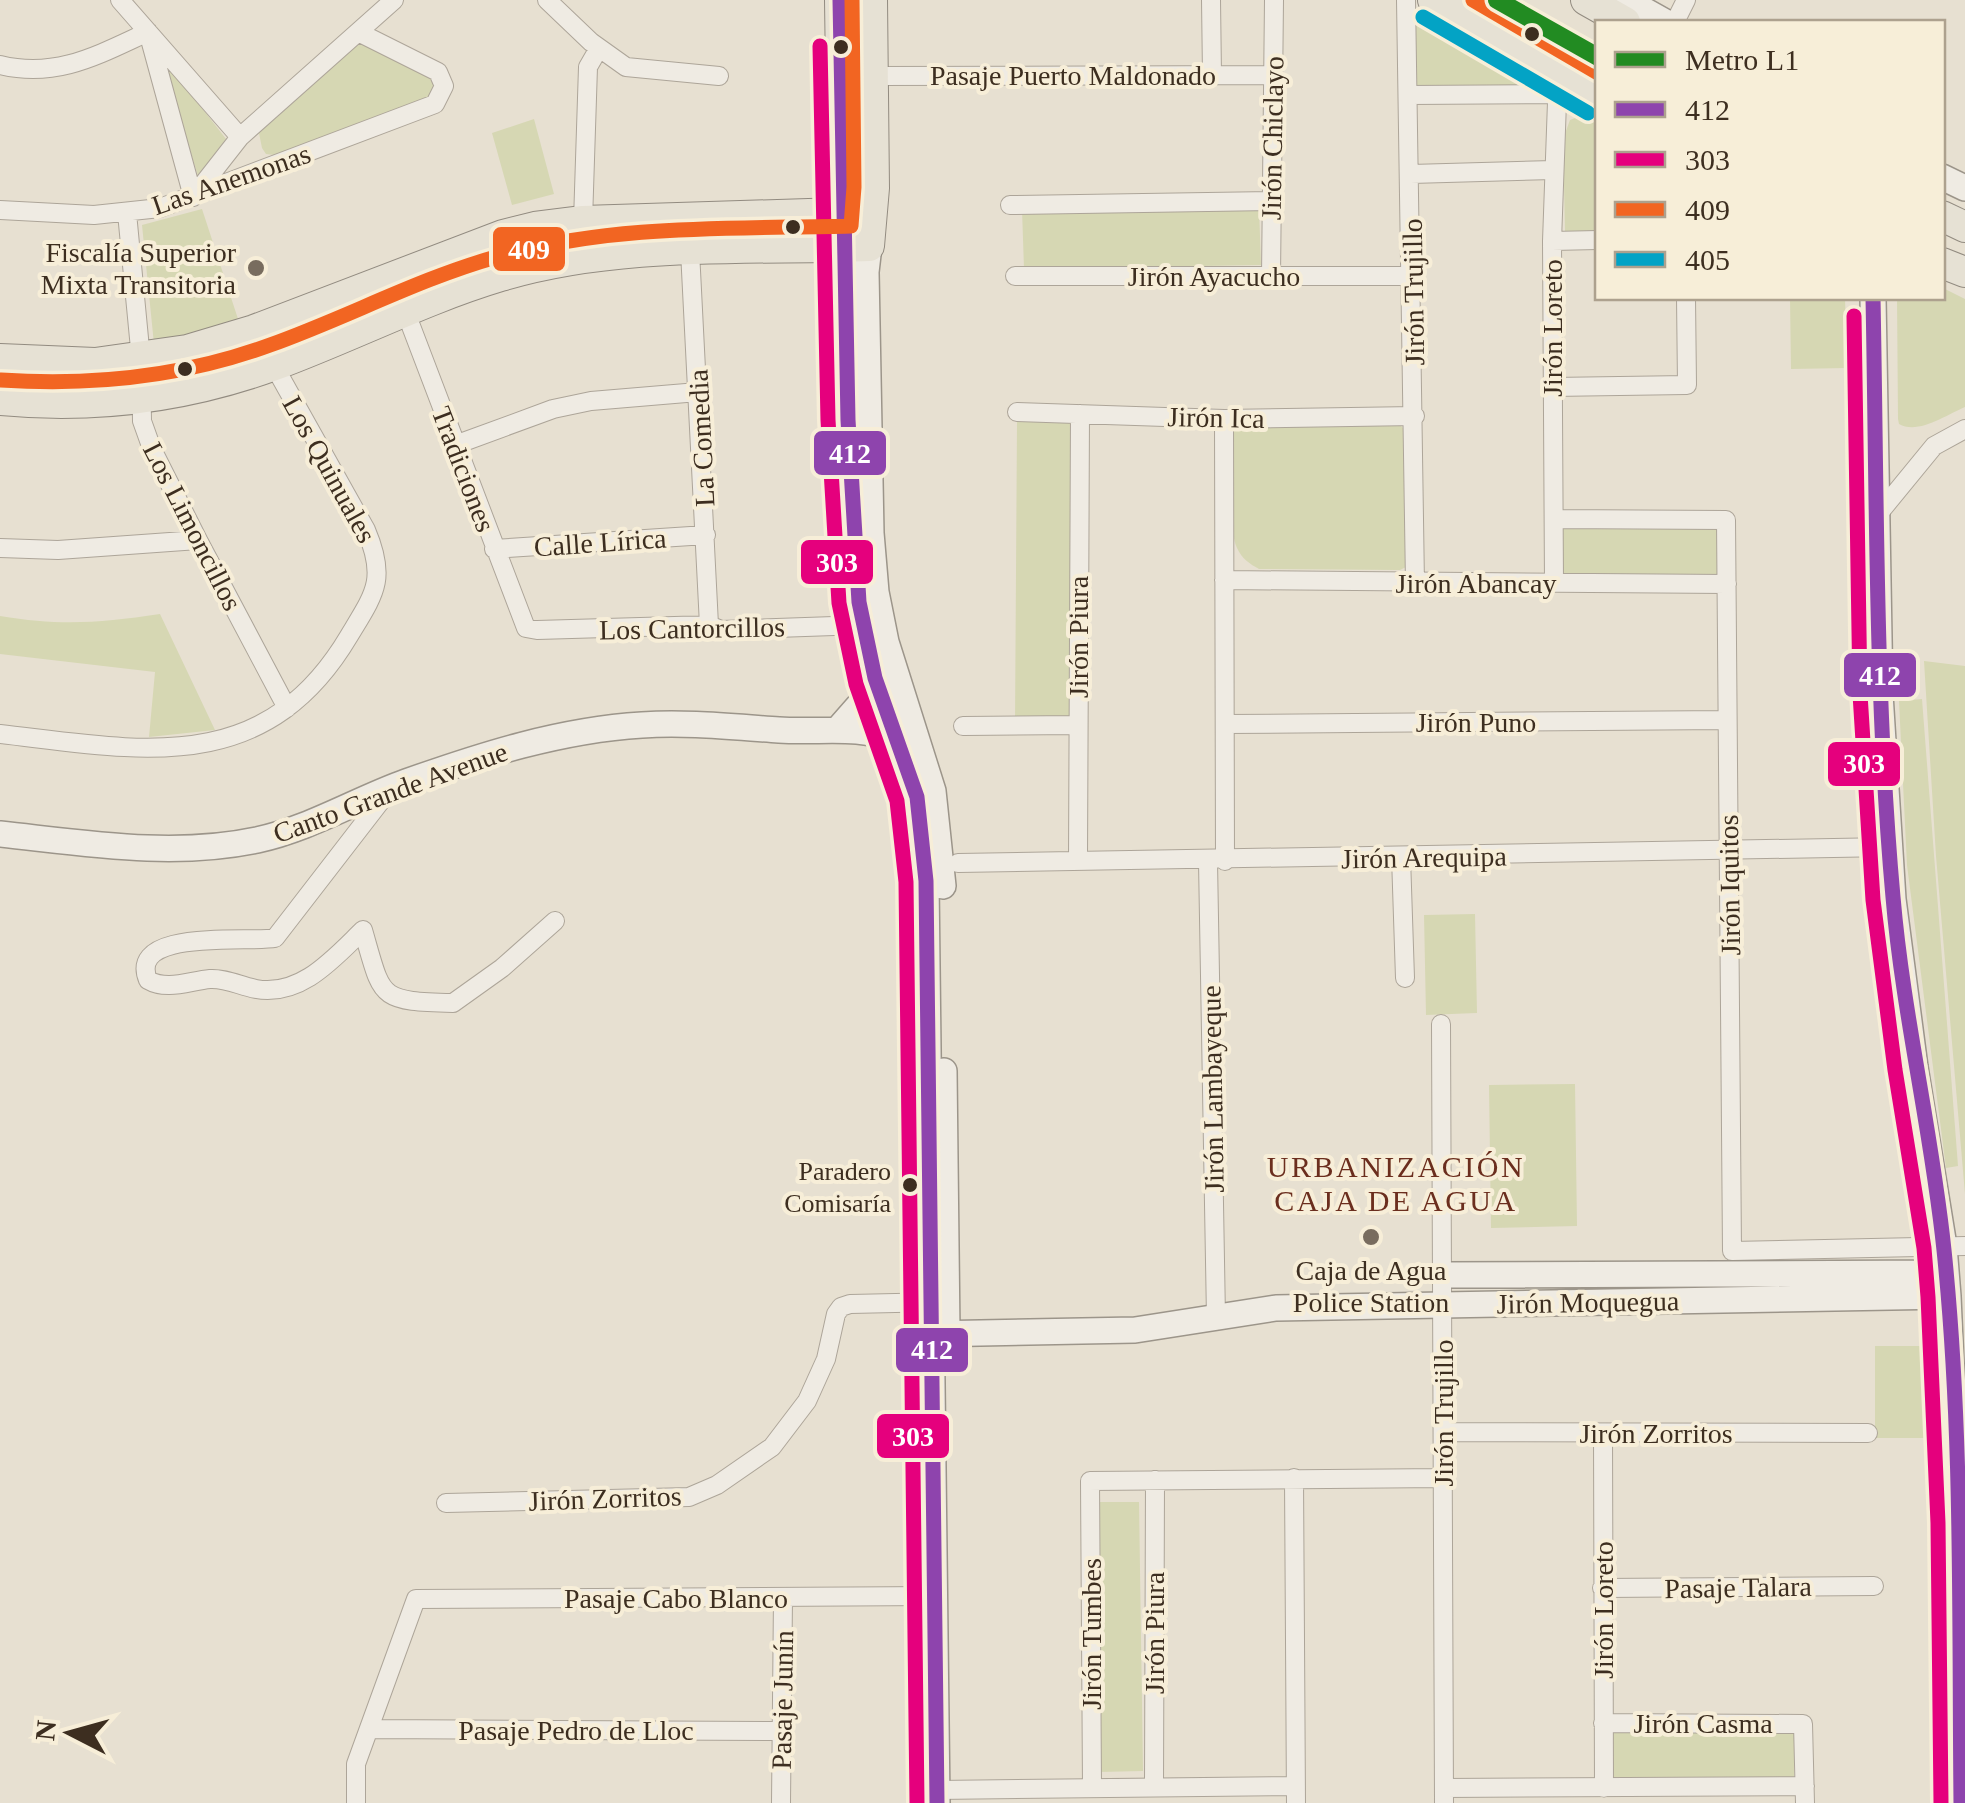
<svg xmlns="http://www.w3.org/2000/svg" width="1965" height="1803" viewBox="0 0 1965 1803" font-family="'Times New Roman',serif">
	<rect width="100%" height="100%" fill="#e7e0d1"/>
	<path fill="#d6d7b3" d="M 1428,16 L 1546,86 L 1415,89 L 1414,26 L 1419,19 Z
		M 360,43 L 433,80 L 434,89 L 426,99 L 274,155 L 266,154 L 262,148 L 259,133 Z
		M 160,54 L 226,139 L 198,176 Z
		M 1588,113 L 1597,119 L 1597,231 L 1565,231 L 1563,139 L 1570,120 Z
		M 534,119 L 554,194 L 512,205 L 492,133 Z
		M 1259,207 L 1261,265 L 1024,269 L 1022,209 Z
		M 202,209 L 239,322 L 154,344 L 142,225 Z
		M 800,228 L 802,237 L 625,243 L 282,349 L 276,346 L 274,339 L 279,332 L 457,263 L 552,235 Z
		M 1943,288 L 1965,299 L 1965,407 C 1946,415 1918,435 1899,424 L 1898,419 L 1897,298 L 1942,298 Z
		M 1790,298 L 1845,298 L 1847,368 L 1791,369 Z
		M 250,345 L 256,361 L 151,387 L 148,368 Z
		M 0,367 L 123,370 L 124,390 L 0,389 Z
		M 1017,421 L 1076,421 L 1074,722 L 1015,722 Z
		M 1239,425 L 1400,425 L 1403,428 L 1406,567 L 1400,570 L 1259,569 C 1250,564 1242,559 1237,548 C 1227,527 1232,457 1231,430 Z
		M 1555,520 L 1723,523 L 1723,581 L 1555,582 Z
		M 160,614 L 215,730 L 149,737 L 155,672 L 0,654 L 0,616 C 60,626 100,623 160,614 Z
		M 1924,661 L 1965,666 L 1965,1194 L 1936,856 Z
		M 1922,699 L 1958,1166 L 1946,1168 L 1907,865 L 1899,701 Z
		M 1475,914 L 1477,1013 L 1426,1015 L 1424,915 Z
		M 1575,1084 L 1577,1226 L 1491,1228 L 1489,1085 Z
		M 1875,1346 L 1928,1346 L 1928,1438 L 1875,1438 Z
		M 1098,1502 L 1139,1502 L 1143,1771 L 1099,1772 Z
		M 1609,1727 L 1794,1728 L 1794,1782 L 1610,1780 Z"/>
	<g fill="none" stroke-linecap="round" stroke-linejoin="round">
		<g stroke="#ada599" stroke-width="20">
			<path id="street" d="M 120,0 L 240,137
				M 547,0 L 591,42 L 626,67 L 719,76
				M 1211,0 L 1212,75
				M 1406,0 L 1415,584
				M 1675,22 L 1686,0
				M 0,65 C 56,79 98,55 148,32 L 193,197
				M 872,76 L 1273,75
				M 1409,95 L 1557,94
				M 1411,174 L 1553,170
				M 193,197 L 240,137 L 394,0
				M 1010,205 L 1271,201
				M 0,210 L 94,215 L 160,208 L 435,104 L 444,86 L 438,72 L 358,32
				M 127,213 L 141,359 L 142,421 L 152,449 L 198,540 L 287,708
				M 583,221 L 588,67 L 599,48
				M 1552,241 L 1598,240
				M 690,251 L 709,625
				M 1015,276 L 1412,276
				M 1271,276 L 1274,0
				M 406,313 L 526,628 L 537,630 L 709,625 L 721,630 L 863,625
				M 1552,387 L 1687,385 L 1686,298
				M 1017,412 L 1224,419 L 1415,416
				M 1224,419 L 1225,861
				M 455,445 L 553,409 L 591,401 L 698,392
				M 1875,518 L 1934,446 L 1965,429
				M 1554,519 L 1726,520 L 1732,1251 L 1965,1246
				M 0,548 L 58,550 L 198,540
				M 494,549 L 706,535
				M 1224,580 L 1727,584
				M 1554,583 L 1552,241 L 1558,74
				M 1225,724 L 1727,720
				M 963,726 L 1078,725
				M 0,734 C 139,750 264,779 349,636 C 375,593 387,579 366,530 L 254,330
				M 387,793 L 275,938 C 248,943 127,928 148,980 C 167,991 189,981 210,979 C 226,978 240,986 256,989 C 301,997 334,958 363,930 C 383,999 377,1001 453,1003 L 502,968 L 555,921
				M 1401,857 L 1405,978
				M 1078,860 L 1080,414
				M 1208,861 L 1216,1318
				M 958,863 L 1889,847
				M 1441,1024 L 1444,1803
				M 1443,1432 L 1868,1433
				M 1603,1433 L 1604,1788
				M 1294,1478 L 1296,1803
				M 446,1503 L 689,1497 L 717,1485 L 772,1447 L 807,1401 L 826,1359 L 836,1314 L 841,1307 L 850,1304 L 941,1302
				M 1602,1588 L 1874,1586
				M 1603,1723 L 1803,1724 L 1805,1803
				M 370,1729 L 782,1731
				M 1092,1787 L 1090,1481 L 1443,1478
				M 1154,1787 L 1155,1480
				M 1444,1788 L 1805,1786
				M 937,1790 L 1296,1786
				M 356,1803 L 356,1764 L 416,1599 L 936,1596
				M 781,1803 L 783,1597"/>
		</g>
		<g stroke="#9c958a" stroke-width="28">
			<path id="secondary" d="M 1626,0 L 1665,22
				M 1942,177 L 1965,188
				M 843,229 L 848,420 L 859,602 L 875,678 L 909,767 L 917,797 L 926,881 L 937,1803
				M 869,246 L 866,272 L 871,533 L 876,592 L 886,642 L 933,791 L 943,886
				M 1873,298 L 1880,694 L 1893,899 L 1915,1067 L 1944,1246 L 1948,1296 L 1958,1522 L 1961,1803
				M 839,728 L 868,695 L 875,678
				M 0,834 C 84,843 173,858 257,840 C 309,829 356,800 406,782 C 482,755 560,730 642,725 C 687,722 733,727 779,730 C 823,733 855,724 898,741
				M 1443,1275 L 1946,1273
				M 930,1334 L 1135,1330 L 1276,1308 L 1948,1296
				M 934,1358 L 947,1333 L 944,1071"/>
		</g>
		<g stroke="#928b80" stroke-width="32">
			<path id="primary" d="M 840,0 L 843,214
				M 1433,0 L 1598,96
				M 1586,0 L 1625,22
				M 1942,216 L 1965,227
				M 1942,263 L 1965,272
				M 0,359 L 95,363 L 187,350 L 254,330 L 503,235 L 535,227 L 583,221 L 871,212
				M 0,400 C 93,409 187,397 275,365 C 351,337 424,299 501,276 C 618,241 748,250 869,246 L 874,188 L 872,0"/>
		</g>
		<use href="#street" stroke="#efebe3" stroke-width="18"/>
		<use href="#secondary" stroke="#efebe3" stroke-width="25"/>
		<use href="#primary" stroke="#e6e1d4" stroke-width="30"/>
		<g stroke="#f7eed8" stroke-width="22">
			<path id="bus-1" d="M 840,0 L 848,420 L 859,602 L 875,678 L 917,797 L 926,881 L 937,1803
				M 1873,298 C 1877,498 1875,698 1893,897 C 1903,1015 1932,1132 1944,1250 C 1963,1433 1959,1619 1961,1803"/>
		</g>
		<g stroke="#f7eed8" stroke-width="22">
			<path id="bus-2" d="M 820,46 L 828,420 L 839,603 L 856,684 L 897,801 L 906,882 L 917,1803
				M 1854,316 L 1860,694 L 1873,900 L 1895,1070 L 1924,1248 L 1928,1297 L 1938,1523 L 1941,1803"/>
		</g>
		<g stroke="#f7eed8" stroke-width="22">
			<path id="bus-3" d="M 1473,0 L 1598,73
				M 1,380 C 93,386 183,377 270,345 C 346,318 418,279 496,257 C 612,224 732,229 851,226 L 854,187 L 852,0"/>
		</g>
		<g stroke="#f7eed8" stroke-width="22">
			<path id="bus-4" d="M 1423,17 L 1588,113"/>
		</g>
		<use href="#bus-1" stroke="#8e44ad" stroke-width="15"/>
		<use href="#bus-2" stroke="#e5007d" stroke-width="15"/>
		<use href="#bus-3" stroke="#f26522" stroke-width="15"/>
		<use href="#bus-4" stroke="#03a3c5" stroke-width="15"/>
		<g stroke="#f7eed8" stroke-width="25">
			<path id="metro-1" d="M 1497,0 L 1598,57"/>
		</g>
		<use href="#metro-1" stroke="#228b22" stroke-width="18"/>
	</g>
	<g fill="#3d2e20" stroke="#f7eed8" stroke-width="4">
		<circle cx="1532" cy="34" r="9"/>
		<circle cx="841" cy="47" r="9"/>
		<circle cx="793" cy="227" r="9"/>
		<circle cx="185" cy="369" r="9"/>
		<circle cx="910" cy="1185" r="9"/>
	</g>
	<g fill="#786c5e" stroke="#f7eed8" stroke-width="4">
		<circle cx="256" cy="268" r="10"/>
		<circle cx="1371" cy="1237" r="10"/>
	</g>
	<g text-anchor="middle" stroke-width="8" stroke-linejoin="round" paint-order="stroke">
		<g font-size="26" fill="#3d2e20" stroke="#f7eed8" text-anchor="end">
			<text x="891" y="1180">Paradero<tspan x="891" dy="32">Comisaría</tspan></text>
		</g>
		<g font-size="28" fill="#3d2e20" stroke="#f7eed8">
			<text x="1073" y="85">Pasaje Puerto Maldonado</text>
			<text transform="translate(1272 138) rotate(-89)" y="10">Jirón Chiclayo</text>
			<text transform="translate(231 179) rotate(-19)" y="10">Las Anemonas</text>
			<text x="1214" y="286">Jirón Ayacucho</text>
			<text transform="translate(1413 292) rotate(-91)" y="10">Jirón Trujillo</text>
			<text transform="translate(1552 328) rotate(-90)" y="10">Jirón Loreto</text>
			<text transform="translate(1216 417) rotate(1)" y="10">Jirón Ica</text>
			<text transform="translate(701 438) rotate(-93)" y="10">La Comedia</text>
			<text transform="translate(330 469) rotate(61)" y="10">Los Quinuales</text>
			<text transform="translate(464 469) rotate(69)" y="10">Tradiciones</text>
			<text transform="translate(193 526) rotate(63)" y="10">Los Limoncillos</text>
			<text transform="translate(600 542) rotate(-4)" y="10">Calle Lírica</text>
			<text x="1476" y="593">Jirón Abancay</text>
			<text transform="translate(692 628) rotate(-1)" y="10">Los Cantorcillos</text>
			<text transform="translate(1078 637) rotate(-90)" y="10">Jirón Piura</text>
			<text x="1476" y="732">Jirón Puno</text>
			<text transform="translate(390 792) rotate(-20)" y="10">Canto Grande Avenue</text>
			<text transform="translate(1424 857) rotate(-1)" y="10">Jirón Arequipa</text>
			<text transform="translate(1729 885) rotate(-91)" y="10">Jirón Iquitos</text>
			<text transform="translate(1212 1089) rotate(-91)" y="10">Jirón Lambayeque</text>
			<text transform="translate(1588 1302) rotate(-1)" y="10">Jirón Moquegua</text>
			<text transform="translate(1443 1413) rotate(-90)" y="10">Jirón Trujillo</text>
			<text x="1656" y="1443">Jirón Zorritos</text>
			<text transform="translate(605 1498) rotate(-2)" y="10">Jirón Zorritos</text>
			<text transform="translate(1738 1587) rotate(-1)" y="10">Pasaje Talara</text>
			<text x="676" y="1608">Pasaje Cabo Blanco</text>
			<text transform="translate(1603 1610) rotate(-90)" y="10">Jirón Loreto</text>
			<text transform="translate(1154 1633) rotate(-90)" y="10">Jirón Piura</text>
			<text transform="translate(1091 1634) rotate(-90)" y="10">Jirón Tumbes</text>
			<text transform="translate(782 1700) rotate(-89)" y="10">Pasaje Junín</text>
			<text x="1703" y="1733">Jirón Casma</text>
			<text x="576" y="1740">Pasaje Pedro de Lloc</text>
		</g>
		<g font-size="28" fill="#3d2e20" stroke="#f7eed8" text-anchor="end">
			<text x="236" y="262">Fiscalía Superior<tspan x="236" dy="32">Mixta Transitoria</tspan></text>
			<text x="1371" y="1280" text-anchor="middle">Caja de Agua<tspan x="1371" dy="32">Police Station</tspan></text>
		</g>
		<g font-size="30" letter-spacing="2.5" fill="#6b2e1e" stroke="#f7eed8">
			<text x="1396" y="1177">URBANIZACIÓN<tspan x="1396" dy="34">CAJA DE AGUA</tspan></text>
		</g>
	</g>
	<g stroke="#f7eed8" stroke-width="4">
		<rect x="491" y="225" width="76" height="48" rx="10" fill="#f26522"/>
		<rect x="812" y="429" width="76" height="48" rx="10" fill="#8e44ad"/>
		<rect x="799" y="538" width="76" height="48" rx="10" fill="#e5007d"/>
		<rect x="1842" y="651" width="76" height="48" rx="10" fill="#8e44ad"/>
		<rect x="1826" y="740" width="76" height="48" rx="10" fill="#e5007d"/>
		<rect x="894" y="1326" width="76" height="48" rx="10" fill="#8e44ad"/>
		<rect x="875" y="1412" width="76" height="48" rx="10" fill="#e5007d"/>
	</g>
	<g font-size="28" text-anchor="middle" font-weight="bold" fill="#fff">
		<text x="529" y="259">409</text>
		<text x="850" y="463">412</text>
		<text x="837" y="572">303</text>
		<text x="1880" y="685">412</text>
		<text x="1864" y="773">303</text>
		<text x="932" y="1359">412</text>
		<text x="913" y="1446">303</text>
	</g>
	<rect x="1595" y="20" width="350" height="280" fill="#f7eed8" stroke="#ada18e" stroke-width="2.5"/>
	<rect x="1615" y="52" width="50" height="15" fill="#228b22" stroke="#ada18e" stroke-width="2.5"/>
	<text x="1685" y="70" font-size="30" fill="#3d2e20">Metro L1</text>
	<rect x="1615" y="102" width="50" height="15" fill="#8e44ad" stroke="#ada18e" stroke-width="2.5"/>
	<text x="1685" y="120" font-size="30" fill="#3d2e20">412</text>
	<rect x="1615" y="152" width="50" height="15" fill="#e5007d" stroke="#ada18e" stroke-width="2.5"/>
	<text x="1685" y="170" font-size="30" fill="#3d2e20">303</text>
	<rect x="1615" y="202" width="50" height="15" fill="#f26522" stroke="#ada18e" stroke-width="2.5"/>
	<text x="1685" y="220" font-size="30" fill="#3d2e20">409</text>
	<rect x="1615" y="252" width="50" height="15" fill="#03a3c5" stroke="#ada18e" stroke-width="2.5"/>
	<text x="1685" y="270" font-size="30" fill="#3d2e20">405</text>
	<g transform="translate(70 1733) rotate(276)" stroke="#f7eed8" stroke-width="8" paint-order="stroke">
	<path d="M0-8L18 38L0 25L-18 38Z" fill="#3d2e20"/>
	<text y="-15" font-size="28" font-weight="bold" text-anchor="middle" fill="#3d2e20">N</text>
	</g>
</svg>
